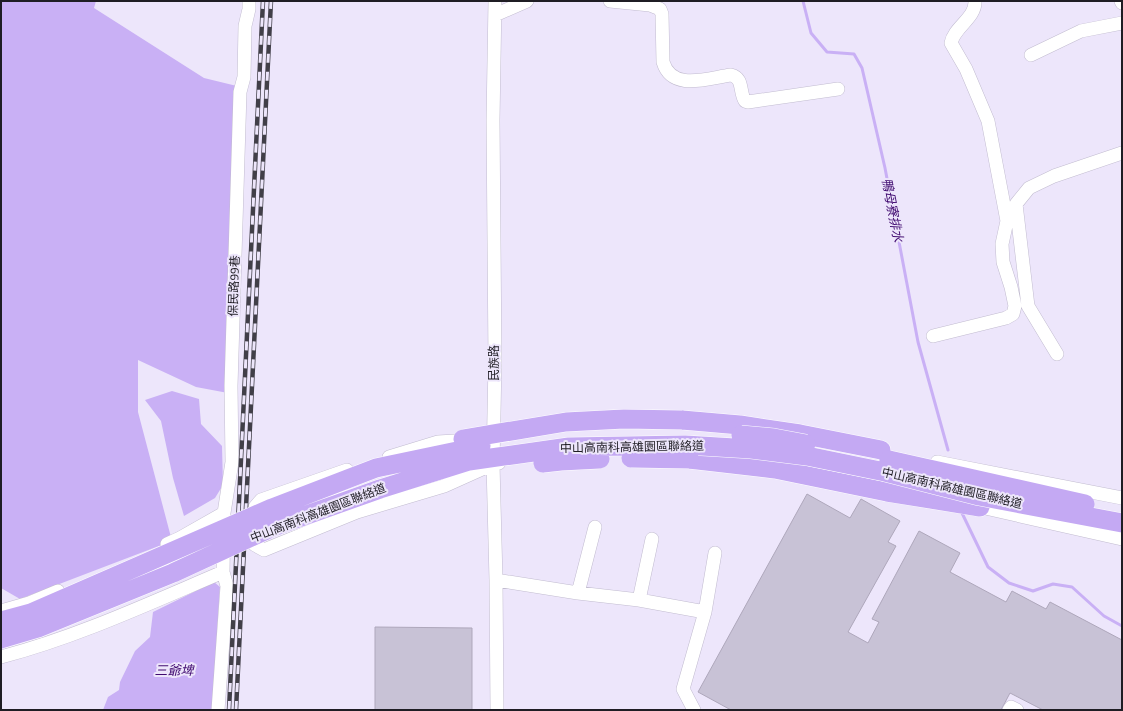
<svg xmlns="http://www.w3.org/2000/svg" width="1123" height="711" viewBox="0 0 1123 711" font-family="'Titillium Web','Noto Sans TC',sans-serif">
	<rect width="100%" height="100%" fill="#ede6fb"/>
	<path fill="#c9b0f5" d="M 1,1 L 96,1 L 94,8 L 204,78 L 245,88 L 228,393 L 196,387 L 138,360 L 138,412 L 172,541 L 20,599 L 1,588 Z
		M 172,391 L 199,399 L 201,424 L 222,446 L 223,485 L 215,498 L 184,516 L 173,478 L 161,421 L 145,400 Z
		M 214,582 L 220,587 L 212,710 L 103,710 L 108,697 L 119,690 L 120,682 L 135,651 L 150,637 L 153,612 Z"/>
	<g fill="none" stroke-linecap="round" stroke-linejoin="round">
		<path stroke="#c9b0f5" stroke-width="3" d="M 803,1 L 811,33 L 827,52 L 854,54 L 862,68 L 885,168 L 918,342 L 948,450
			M 961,511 L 988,567 L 1009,583 L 1033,591 L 1053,584 L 1072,587 L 1104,616 L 1122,626"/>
	</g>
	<path fill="#c8c2d6" stroke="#aea7bb" d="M 807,494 L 850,518 L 861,499 L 900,521 L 888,542 L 896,546 L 848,632 L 868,643 L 879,622 L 872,619 L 919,531 L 960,553 L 950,572 L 1006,602 L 1012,591 L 1046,609 L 1050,602 L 1122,640 L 1122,710 L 1043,710 L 1010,693 L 1001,710 L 731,710 L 698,692 Z
		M 375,627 L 472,628 L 472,710 L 375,710 Z"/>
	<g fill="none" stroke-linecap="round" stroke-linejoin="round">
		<g stroke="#c2bcd0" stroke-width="14">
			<path id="minor" d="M 495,1 L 493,120 L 495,362 L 493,464 L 496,580 L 497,710
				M 610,1 L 650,5 L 660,9 L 662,14 L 663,62 C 672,92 708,78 731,75 C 744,78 739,92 745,101 L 748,102 L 838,89
				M 1121,1 L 1122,3
				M 495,15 L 527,1
				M 1031,55 L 1081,31 L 1122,23
				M 933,336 L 1006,318 L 1013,314 L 1015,306 L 1011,287 L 1003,262 L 1002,244 L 1007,221 L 988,121 L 966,69 L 951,43 C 954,27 976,18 975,1
				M 1057,354 L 1028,306 L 1016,204 L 1029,188 L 1054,176 L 1122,153
				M 389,457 L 438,442 L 471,440
				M 937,462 L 1122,498
				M 347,470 L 261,500 L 255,507 L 255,545 L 264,550 L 357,512 L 444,486 L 493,464 L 499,463
				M 972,505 L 1122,539
				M 167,544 L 180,538 L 224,513
				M 496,580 L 578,593 L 639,600 L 705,612
				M 578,593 L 595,527
				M 639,600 L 652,539
				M 1,611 L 29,603 L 58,591
				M 1,657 C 77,637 150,603 223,572
				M 218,710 L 227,586 L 223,572 L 224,513 L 232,462 L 231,386 L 240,92 L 244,77 L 245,26 L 249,9 L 249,1
				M 694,710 L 683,689 L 705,612 L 715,553
				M 1009,710 L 1011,707 L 1017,710"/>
		</g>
		<g stroke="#fff" stroke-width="20">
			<path id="highway" d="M 682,420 L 740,425 L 800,434 L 881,450
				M 689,459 L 775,469 L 887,492 L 980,507"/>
		</g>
		<use href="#minor" stroke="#fff" stroke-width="13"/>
		<use href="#highway" stroke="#c4a9f3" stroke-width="19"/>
		<g stroke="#413f48" stroke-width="4.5">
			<path id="rail" d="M 229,710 L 263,1
				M 236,710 L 271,1"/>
		</g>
		<use href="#rail" stroke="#ede6fb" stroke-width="3" stroke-dasharray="9" stroke-linecap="butt"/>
		<g stroke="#fff" stroke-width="20" stroke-linecap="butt">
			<path id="highway-bridge" d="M 741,435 L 774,438 L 806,444
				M 463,439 L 566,422 L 624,419 L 682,420
				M 631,458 L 689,459
				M 889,460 L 1085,504
				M 543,463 L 561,461 L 600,459
				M 1,621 L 31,613 L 272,508 L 376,468 L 481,446
				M 1,639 L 38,628 L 173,573 L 273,527 L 380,489 L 469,461 L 569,447 L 685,445 L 751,449 L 807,456 L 885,472 L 979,496 L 1122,523"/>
		</g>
		<use href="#highway-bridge" stroke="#c4a9f3" stroke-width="19"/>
	</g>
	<g text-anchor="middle" stroke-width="4" stroke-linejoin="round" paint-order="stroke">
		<g font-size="12" fill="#1f1d24" stroke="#ede6fb">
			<text transform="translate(234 286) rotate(-88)" y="4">保民路99巷</text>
			<text transform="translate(494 363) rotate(-90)" y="4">民族路</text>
			<text transform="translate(632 447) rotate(-1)" y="4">中山高南科高雄園區聯絡道</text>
			<text transform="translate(952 488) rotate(13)" y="4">中山高南科高雄園區聯絡道</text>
			<text transform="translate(318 513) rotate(-21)" y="4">中山高南科高雄園區聯絡道</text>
		</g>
		<g font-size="13" font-style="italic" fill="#3f096f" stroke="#ede6fb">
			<text transform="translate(893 210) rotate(79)" y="5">鴨母寮排水</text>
			<text x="174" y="675">三爺埤</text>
		</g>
	</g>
	<rect width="1123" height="711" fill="none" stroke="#1f1d24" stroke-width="4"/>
</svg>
